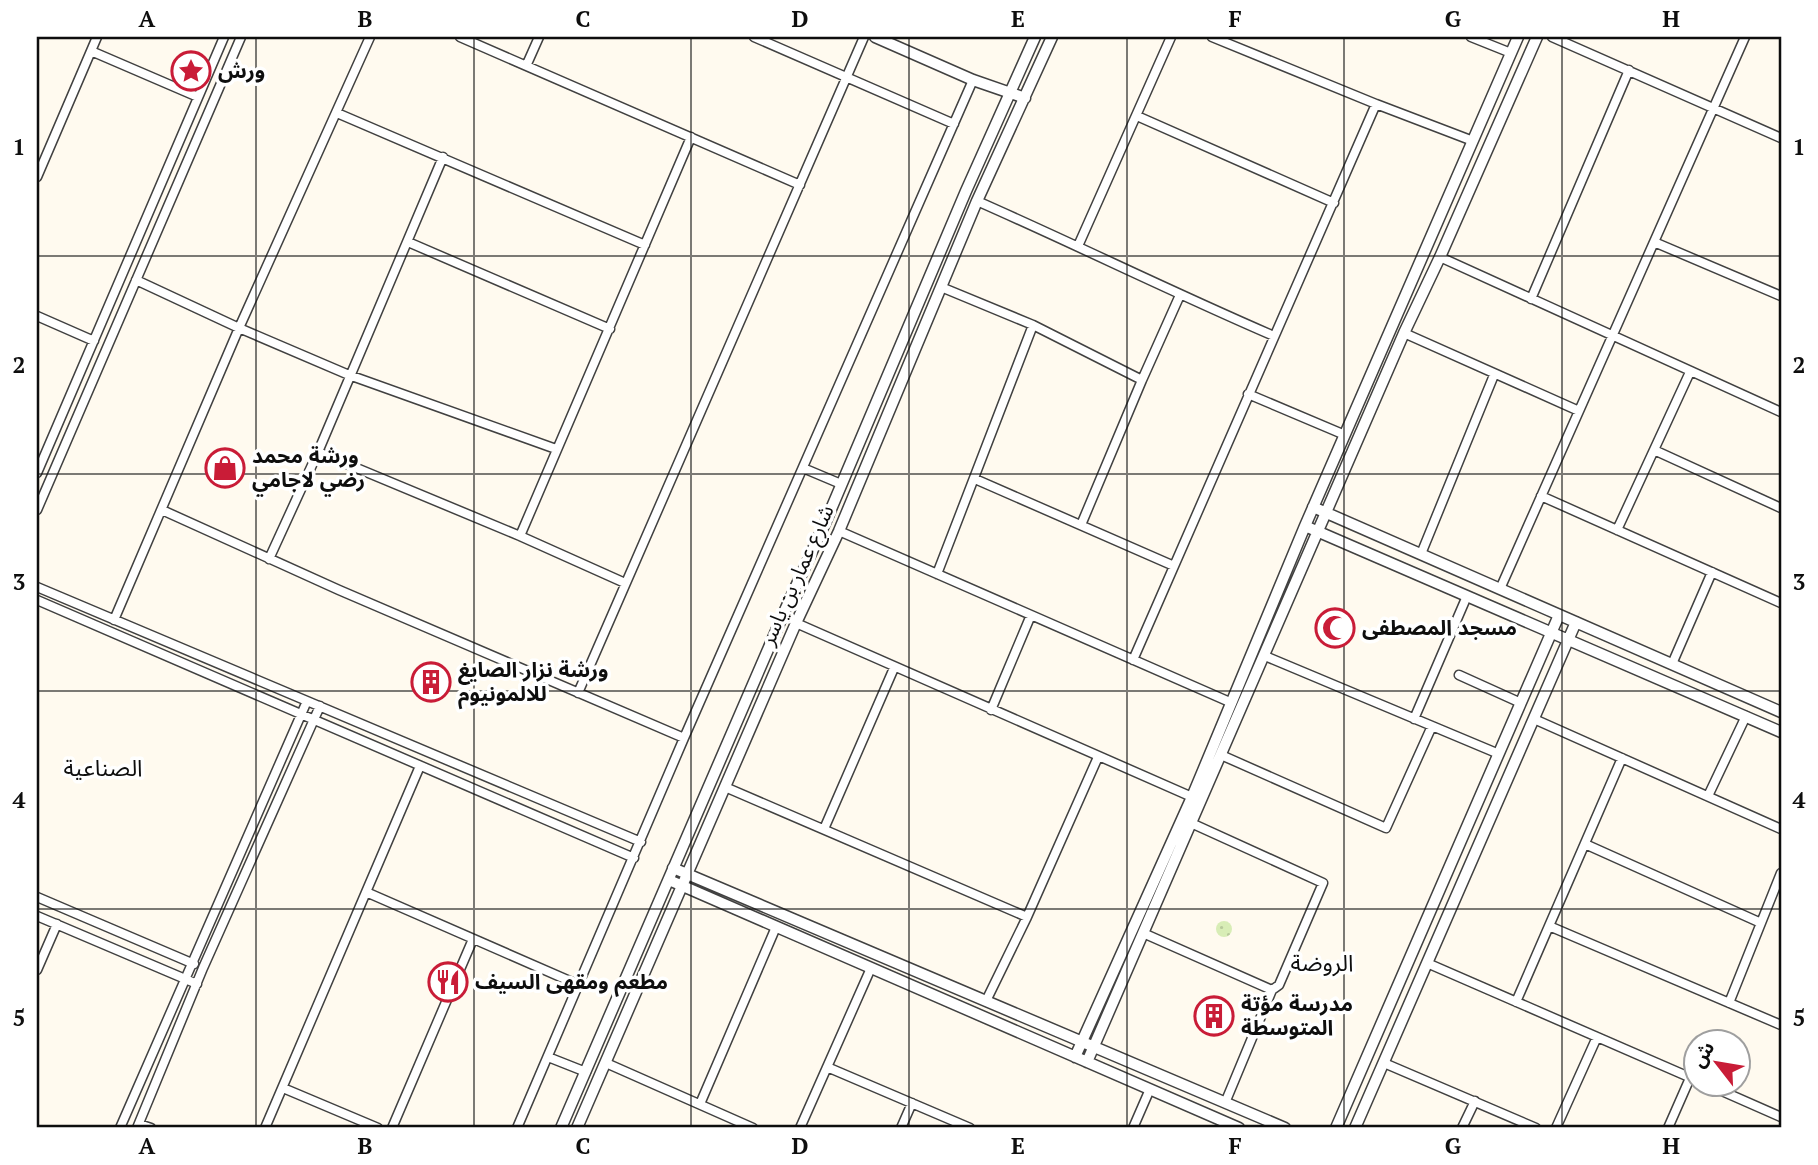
<svg xmlns="http://www.w3.org/2000/svg" width="1818" height="1165" viewBox="0 0 1818 1165" font-family="'PT Serif','Noto Sans Arabic',serif">
	<defs>
		<pattern id="grass-dots" width="8" height="8" patternUnits="userSpaceOnUse" patternTransform="scale(1.75)"><rect width="8" height="8" fill="#d8edb6"/><path d="M2 2h.1M6 6h.1" fill="none" stroke="#b8ca9b" stroke-width="1.8" stroke-linecap="round"/></pattern>
	</defs>
	<rect width="100%" height="100%" fill="#fffaef"/>
	<path fill="url(#grass-dots)" d="M1216 929a8 8 0 1 1 16 0a8 8 0 1 1-16 0Z"/>
	<g fill="none" stroke-linecap="round" stroke-linejoin="round">
		<g stroke="#414141" stroke-width="11">
			<path id="minor" d="M 460,37 L 800,185
				M 754,37 L 954,124
				M 1212,37 L 1376,104 L 1473,141
				M 1471,37 L 1511,53
				M 1552,37 L 1781,138
				M 91,51 L 198,97
				M 527,64 L 539,37
				M 337,113 L 645,245
				M 1137,116 L 1334,203
				M 37,177 L 97,37
				M 977,201 C 1077,245 1174,293 1274,336
				M 408,242 L 610,329
				M 1654,242 L 1781,296
				M 1078,246 L 1171,37
				M 1440,257 L 1781,412
				M 136,280 L 239,328 L 349,375 L 556,449
				M 941,287 L 1033,325 L 1142,380
				M 1531,299 L 1629,70
				M 37,316 L 94,341
				M 1404,333 L 1579,411
				M 1248,394 L 1345,435
				M 1654,450 L 1781,508
				M 318,452 L 520,536 L 625,583
				M 803,468 L 841,484
				M 37,473 L 224,37
				M 975,479 L 1174,566
				M 1541,496 L 1781,603
				M 37,510 L 241,37
				M 162,510 L 339,590 L 684,738
				M 1081,525 L 1142,380 L 1180,295
				M 1617,530 L 1690,372
				M 839,531 L 1232,703
				M 520,536 L 691,137
				M 1421,554 L 1494,375
				M 269,559 L 318,452 L 443,157
				M 937,574 L 1033,325
				M 37,587 L 641,842
				M 1500,589 L 1745,37
				M 37,600 L 634,858
				M 114,620 L 239,328 L 370,37
				M 796,623 L 1192,797
				M 1265,656 L 1499,754
				M 1133,660 L 1376,104
				M 1672,664 L 1712,572
				M 1459,675 L 1521,703
				M 578,693 L 864,37
				M 991,710 L 1031,615
				M 1414,719 L 1467,596
				M 1534,719 L 1781,829
				M 1221,755 L 1386,828 L 1432,726
				M 725,787 L 1027,917
				M 1708,796 L 1746,716
				M 1191,823 L 1323,883 L 1279,985 L 1272,990
				M 824,829 L 894,668
				M 1585,844 L 1761,923
				M 366,892 L 579,985
				M 37,897 L 194,964
				M 37,916 L 197,984
				M 1549,926 L 1781,1025
				M 1143,933 L 1272,990 L 1225,1103
				M 1427,963 L 1696,1080
				M 37,970 L 57,924
				M 986,1001 L 1027,917 L 1098,757
				M 1516,1002 L 1622,758
				M 1729,1003 L 1781,873
				M 548,1057 L 586,1072
				M 606,1063 L 753,1128
				M 1384,1063 L 1536,1128
				M 827,1067 L 970,1128
				M 1706,1084 L 1781,1117
				M 283,1088 L 378,1128
				M 700,1104 L 776,927
				M 139,1124 L 151,1128
				M 120,1128 L 307,701
				M 137,1128 L 203,968 L 320,706
				M 265,1128 L 420,766
				M 392,1128 L 473,939
				M 517,1128 L 684,738 L 973,80
				M 800,1128 L 871,968
				M 901,1128 L 912,1103
				M 1133,1128 L 1150,1089
				M 1462,1128 L 1475,1101
				M 1556,1128 L 1597,1037
				M 1668,1128 L 1690,1078"/>
		</g>
		<g stroke="#414141" stroke-width="13">
			<path id="tertiary" d="M 875,37 L 973,80 L 1025,98
				M 1313,507 L 1781,712
				M 1305,526 L 1781,732
				M 673,868 L 1285,1128
				M 669,880 L 1239,1128
				M 1075,1057 L 1192,797 L 1305,526 L 1518,37
				M 1087,1062 L 1404,333 L 1440,257 L 1537,37
				M 561,1128 L 786,608 L 826,521 L 966,191 L 1035,37
				M 577,1128 L 796,623 L 839,531 L 977,201 L 1052,37
				M 1336,1128 L 1559,615
				M 1355,1128 L 1576,622"/>
		</g>
		<use href="#minor" stroke="#fff" stroke-width="8"/>
		<use href="#tertiary" stroke="#fff" stroke-width="10"/>
	</g>
	<path fill="none" stroke="#0e0e0e" stroke-width="2" stroke-opacity="0.55" d="M 256,37 L 256,1128M 474,37 L 474,1128M 691,37 L 691,1128M 909,37 L 909,1128M 1127,37 L 1127,1128M 1344,37 L 1344,1128M 1562,37 L 1562,1128M 37,256 L 1781,256M 37,474 L 1781,474M 37,691 L 1781,691M 37,909 L 1781,909"/>
	<defs>
		<g id="sight-ring" transform="scale(2.0125)"><circle r="9.5" fill="#fff" stroke="#c91c37" stroke-width="1.5"/><path d="M0-6L1.8-2.2L6-1.7L2.9 1.2L3.7 5.4L0 3.3L-3.7 5.4L-2.9 1.2L-6-1.7L-1.8-2.2Z" fill="#c91c37"/></g>
		<g id="shop-ring" transform="scale(2.0125)"><circle r="9.5" fill="#fff" stroke="#c91c37" stroke-width="1.5"/><path d="M-5-2.5h2.3a2.7 3.5 0 0 1 5.4 0H5L5.5 6h-11ZM-1.5-2.5h3a1.5 2.3 0 0 0-3 0Z" fill="#c91c37"/></g>
		<g id="mosque-ring" transform="scale(2.0125)"><circle r="9.5" fill="#fff" stroke="#c91c37" stroke-width="1.5"/><path d="M3.5-4.9A6 6 0 1 0 3.5 4.9A5 5 0 1 1 3.5-4.9Z" fill="#c91c37"/></g>
		<g id="building-ring" transform="scale(2.0125)"><circle r="9.5" fill="#fff" stroke="#c91c37" stroke-width="1.5"/><path d="M-4-6H4V6H1V3H-1V6H-4ZM-2.5-4.3h1.7v1.8h-1.7ZM.8-4.3h1.7v1.8H.8ZM-2.5-1h1.7V.8h-1.7ZM.8-1h1.7V.8H.8Z" fill="#c91c37"/></g>
		<g id="restaurant-ring" transform="scale(2.0125)"><circle r="9.5" fill="#fff" stroke="#c91c37" stroke-width="1.5"/><path d="M-5-6h1v4h1v-4h1v4h1v-4h1v5L-1.5 .5V6h-2V.5L-5-1ZM5-6V6H3V1.5H1.5Q1.5-4 5-6Z" fill="#c91c37"/></g>
	</defs>
	<g fill-rule="evenodd">
		<use href="#sight-ring" x="191" y="71"/>
		<use href="#shop-ring" x="225" y="468"/>
		<use href="#mosque-ring" x="1335" y="628"/>
		<use href="#building-ring" x="431" y="682"/>
		<use href="#restaurant-ring" x="448" y="982"/>
		<use href="#building-ring" x="1214" y="1016"/>
	</g>
	<g text-anchor="middle" stroke-width="7" stroke-linejoin="round" paint-order="stroke">
		<g font-size="21" font-weight="bold" fill="#0e0e0e" stroke="#fff" text-anchor="start">
			<text x="218" y="78">ورش</text>
			<text x="252" y="463">ورشة محمد<tspan x="252" dy="24">رضي لاجامي</tspan></text>
			<text x="1362" y="635">مسجد المصطفى</text>
			<text x="458" y="677">ورشة نزار الصايغ<tspan x="458" dy="24">للالمونيوم</tspan></text>
			<text x="475" y="989">مطعم ومقهى السيف</text>
			<text x="1241" y="1011">مدرسة مؤتة<tspan x="1241" dy="24">المتوسطة</tspan></text>
		</g>
		<g font-size="21" fill="#0e0e0e" stroke="#fff">
			<text transform="translate(797 575) rotate(-66)" y="7">شارع عمار بن ياسر</text>
		</g>
		<g font-size="23" fill="#0e0e0e" stroke="#fff">
			<text x="103" y="776">الصناعية</text>
			<text x="1322" y="971">الروضة</text>
		</g>
	</g>
	<rect width="1818" height="1165" fill="none" stroke="#ffffff" stroke-width="77"/>
	<g transform="translate(1717 1063) rotate(301)"><circle r="33" fill="#ffffff" stroke="#9f9f9f" stroke-width="2"/>
	<path d="M0-5L12 26L0 18L-12 26Z" fill="#c91c37"/>
	<text y="-10" font-size="19" font-weight="bold" text-anchor="middle" fill="#0e0e0e">ش</text>
	</g>
	<rect x="38" y="38" width="1742" height="1088" fill="none" stroke="#0e0e0e" stroke-width="2.5"/>
	<g font-size="23" text-anchor="middle" font-weight="bold" fill="#0e0e0e">
		<text x="147" y="27">A</text>
		<text x="365" y="27">B</text>
		<text x="583" y="27">C</text>
		<text x="800" y="27">D</text>
		<text x="1018" y="27">E</text>
		<text x="1235" y="27">F</text>
		<text x="1453" y="27">G</text>
		<text x="1671" y="27">H</text>
		<text x="19" y="155">1</text>
		<text x="1799" y="155">1</text>
		<text x="19" y="373">2</text>
		<text x="1799" y="373">2</text>
		<text x="19" y="590">3</text>
		<text x="1799" y="590">3</text>
		<text x="19" y="808">4</text>
		<text x="1799" y="808">4</text>
		<text x="19" y="1026">5</text>
		<text x="1799" y="1026">5</text>
		<text x="147" y="1154">A</text>
		<text x="365" y="1154">B</text>
		<text x="583" y="1154">C</text>
		<text x="800" y="1154">D</text>
		<text x="1018" y="1154">E</text>
		<text x="1235" y="1154">F</text>
		<text x="1453" y="1154">G</text>
		<text x="1671" y="1154">H</text>
	</g>
</svg>
